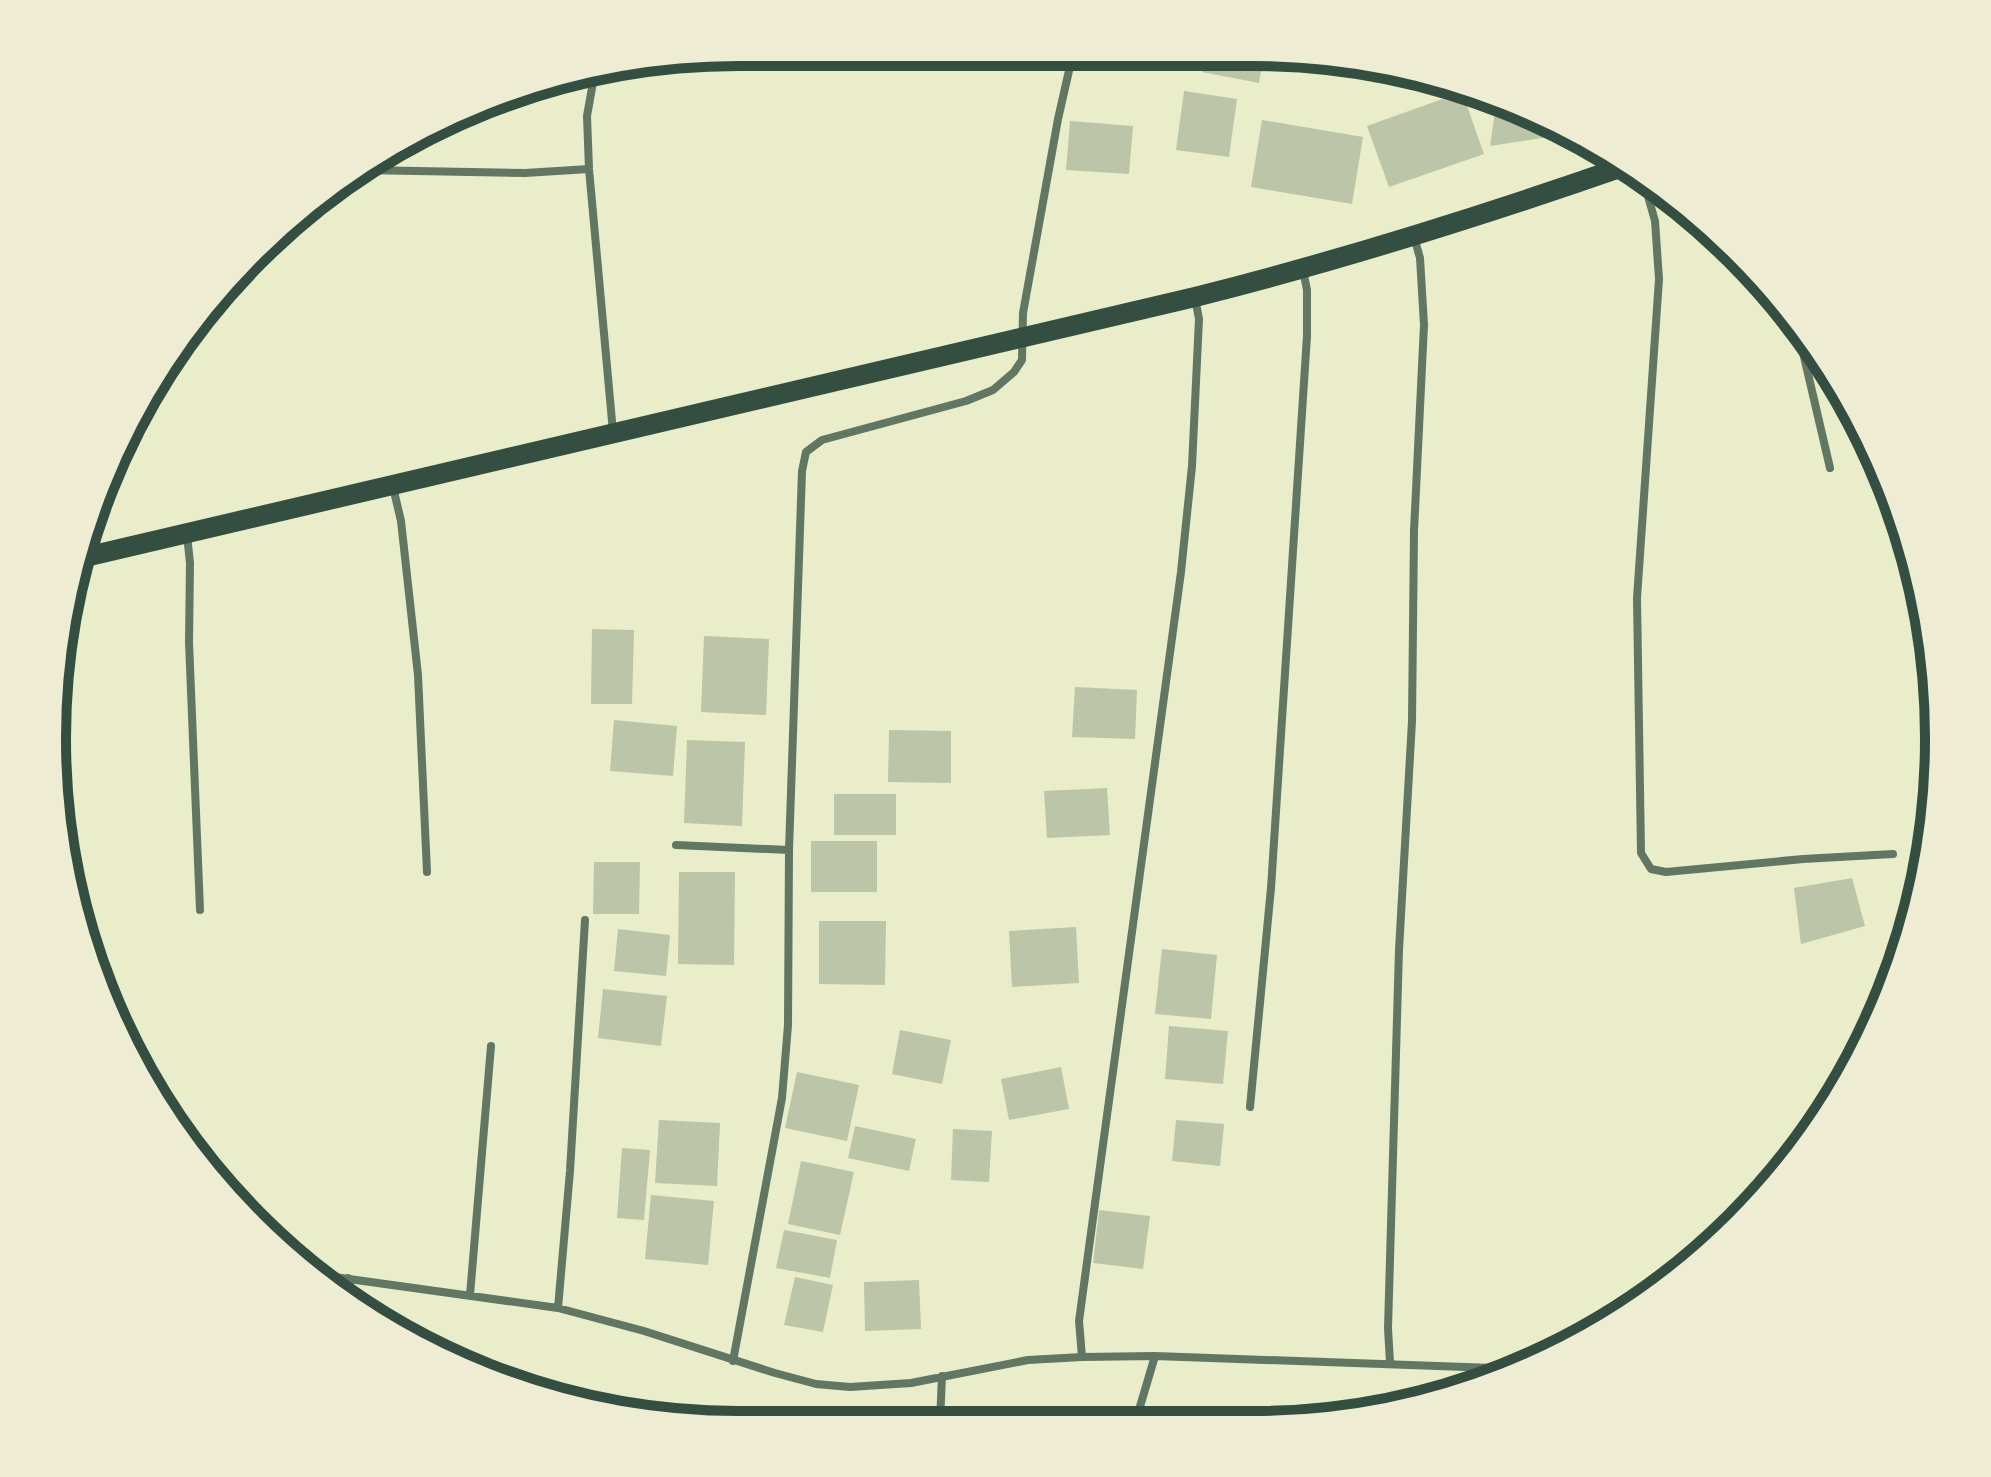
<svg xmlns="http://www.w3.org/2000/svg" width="1991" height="1477" viewBox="0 0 1991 1477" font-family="Signika,sans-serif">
	<rect width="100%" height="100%" fill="#e9edc9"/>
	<path fill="#bcc5a7" d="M 1205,53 L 1264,53 L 1259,83 L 1202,72 Z
		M 1184,91 L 1237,99 L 1229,157 L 1176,150 Z
		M 1462,92 L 1484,154 L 1389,187 L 1367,126 Z
		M 1496,105 L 1529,120 L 1561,135 L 1490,146 Z
		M 1262,120 L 1363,137 L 1352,204 L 1251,187 Z
		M 1070,121 L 1133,126 L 1129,174 L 1066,170 Z
		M 592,629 L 634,630 L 632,704 L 591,704 Z
		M 704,636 L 769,639 L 766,715 L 701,712 Z
		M 1075,687 L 1137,690 L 1135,739 L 1072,737 Z
		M 614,720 L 677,726 L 673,776 L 610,771 Z
		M 889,730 L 951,731 L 951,783 L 888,782 Z
		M 687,740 L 745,742 L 742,826 L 684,823 Z
		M 1107,788 L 1110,835 L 1047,838 L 1044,791 Z
		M 834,794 L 896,794 L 896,835 L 834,835 Z
		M 811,841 L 877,841 L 877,892 L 811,892 Z
		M 594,862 L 640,862 L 639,914 L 593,914 Z
		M 679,872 L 735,872 L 734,965 L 678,964 Z
		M 1852,878 L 1865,926 L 1801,944 L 1794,888 Z
		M 819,921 L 886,921 L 885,985 L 819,984 Z
		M 1076,927 L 1079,983 L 1012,987 L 1009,931 Z
		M 618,929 L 670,935 L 666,976 L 614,971 Z
		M 1162,949 L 1217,955 L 1211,1019 L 1155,1014 Z
		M 603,989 L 667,996 L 661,1046 L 598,1038 Z
		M 1169,1026 L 1228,1031 L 1223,1084 L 1165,1079 Z
		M 900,1030 L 951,1040 L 942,1084 L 892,1074 Z
		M 1061,1067 L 1069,1109 L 1009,1120 L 1001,1079 Z
		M 797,1072 L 859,1085 L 847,1141 L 785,1128 Z
		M 659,1120 L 720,1123 L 717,1186 L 655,1183 Z
		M 1176,1120 L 1224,1124 L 1220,1166 L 1172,1161 Z
		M 855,1126 L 916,1139 L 909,1171 L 848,1158 Z
		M 953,1129 L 992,1131 L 989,1182 L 951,1180 Z
		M 622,1148 L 650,1150 L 644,1220 L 617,1218 Z
		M 801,1161 L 854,1172 L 840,1235 L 788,1224 Z
		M 651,1195 L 714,1201 L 708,1265 L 645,1259 Z
		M 1099,1210 L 1150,1216 L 1143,1269 L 1093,1263 Z
		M 784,1230 L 837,1240 L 830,1278 L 776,1268 Z
		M 795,1277 L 833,1285 L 823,1332 L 784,1325 Z
		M 919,1280 L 921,1329 L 865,1331 L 864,1282 Z"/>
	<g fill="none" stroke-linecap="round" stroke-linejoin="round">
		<path stroke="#617663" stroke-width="8" d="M 595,71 L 587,116 L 589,169 L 613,432
			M 363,170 L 525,173 L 589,169
			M 1642,175 L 1655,221 L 1659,279 L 1637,598 L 1641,853 L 1651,869 L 1666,872 L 1803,859 L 1893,854
			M 1795,318 L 1830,468
			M 393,487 L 401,521 L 418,675 L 427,872
			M 187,535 L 190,563 L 189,642 L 200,910
			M 676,845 L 789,850
			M 1250,1107 L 1271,888 L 1307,336 L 1307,290 L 1303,270
			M 313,1274 L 558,1308 L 644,1331 L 775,1373 L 816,1384 L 850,1387 L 911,1383 L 1028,1360 L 1082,1357 L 1155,1356 L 1521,1369
			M 470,1295 L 491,1046
			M 348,1299 L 348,1278
			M 558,1308 L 570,1171 L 585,920
			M 1082,1357 L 1079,1321 L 1181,572 L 1192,466 L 1199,319 L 1195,298
			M 733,1361 L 782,1098 L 788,1025 L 789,850 L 802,471 L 806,452 L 822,440 L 966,401 L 993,390 L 1014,372 L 1022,360 L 1023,313 L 1058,119 L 1073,53
			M 1390,1363 L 1388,1328 L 1399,950 L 1412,721 L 1414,531 L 1424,325 L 1420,258 L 1414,237
			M 1136,1420 L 1155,1356
			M 940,1422 L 942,1376"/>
		<path stroke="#344e41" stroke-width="20" d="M 81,558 L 1195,297 C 1342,260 1485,215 1628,165"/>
	</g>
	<path d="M0 0H1991V1477H0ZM738 66H1253A672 672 0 0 1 1925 738V739A672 672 0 0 1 1253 1411H738A672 672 0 0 1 66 739V738A672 672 0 0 1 738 66Z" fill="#eeecd3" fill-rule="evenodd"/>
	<path fill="none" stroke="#344e41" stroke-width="10" d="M738 66H1253A672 672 0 0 1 1925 738V739A672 672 0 0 1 1253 1411H738A672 672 0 0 1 66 739V738A672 672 0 0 1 738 66Z"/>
</svg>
